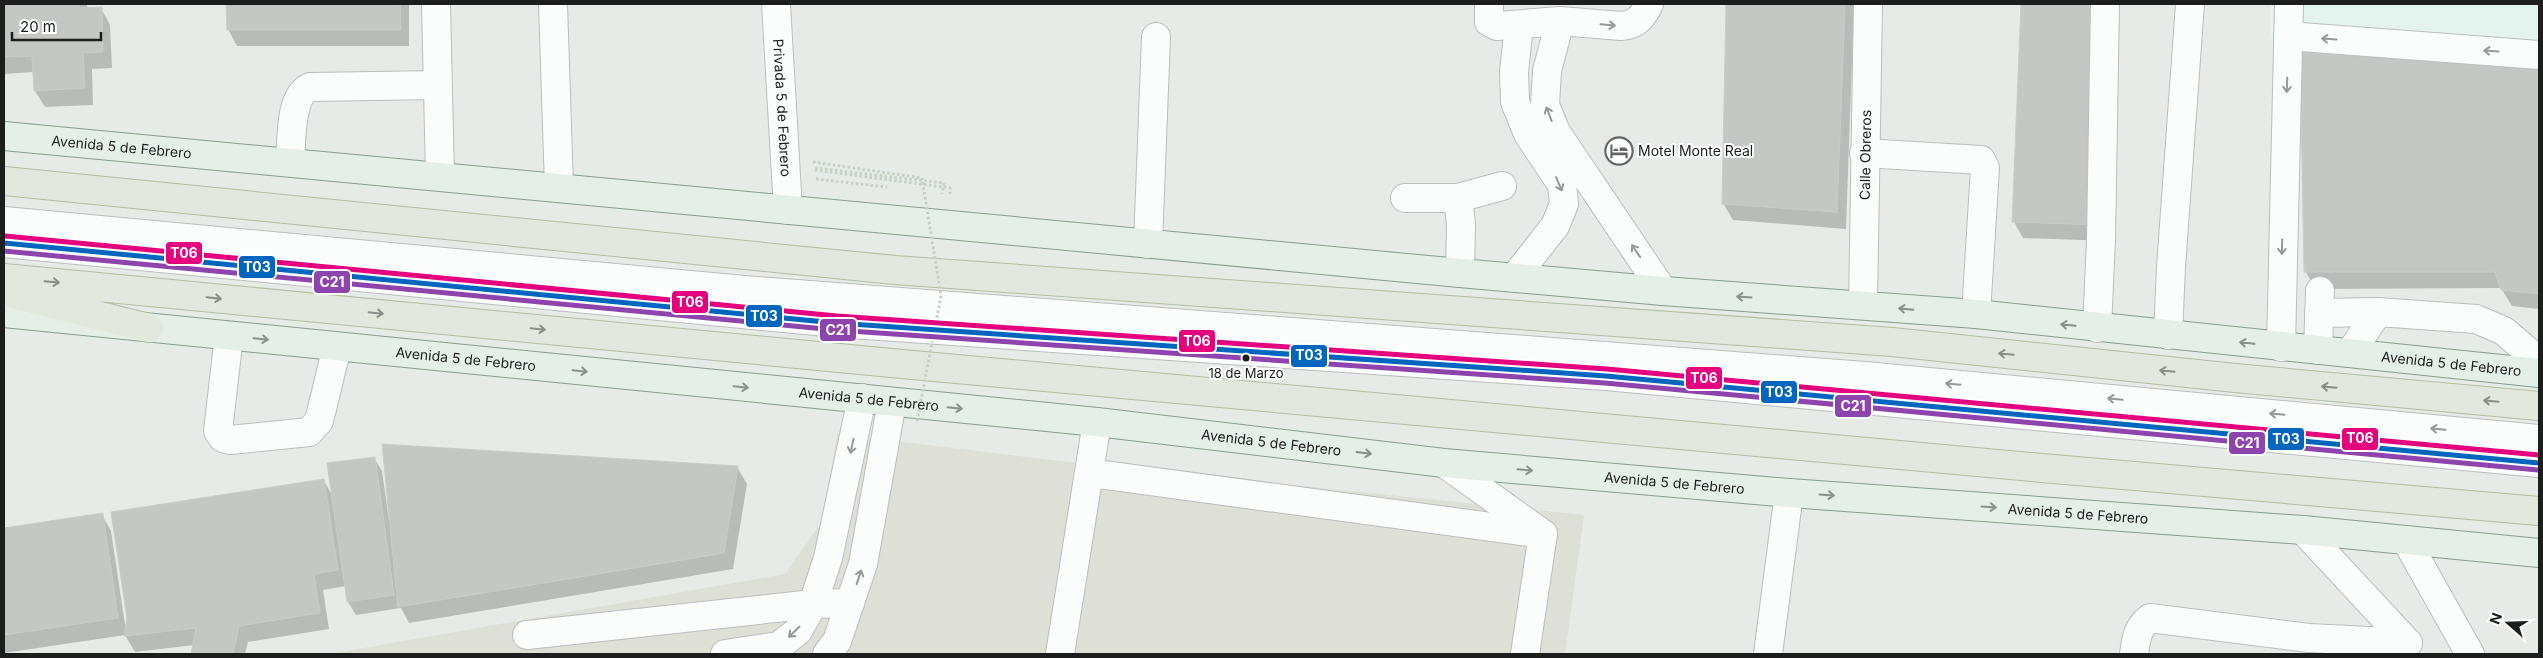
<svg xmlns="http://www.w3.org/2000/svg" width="2543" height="658" viewBox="0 0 2543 658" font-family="Inter,sans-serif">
	<rect width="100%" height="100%" fill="#e6ebe8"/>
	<path fill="#dedfd6" d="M 837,434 L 1068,462 L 1584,515 L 1565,654 L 330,654 L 785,574 L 823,520 Z"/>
	<path fill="#e2f4ed" d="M 2270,4 L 2539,4 L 2539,49 L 2270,36 Z"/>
	<path fill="#0003" d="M 4,4 L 87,4 L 87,9 L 101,8 L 110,25 L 112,68 L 92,69 L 93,105 L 45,107 L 35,91 L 34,72 L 4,74 Z
		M 228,4 L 409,4 L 409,46 L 237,46 L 228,29 Z
		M 1727,4 L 1854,4 L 1846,229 L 1733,220 L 1723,203 Z
		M 2022,4 L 2108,4 L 2110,241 L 2023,238 L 2014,222 Z
		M 2301,53 L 2539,68 L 2539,309 L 2512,306 L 2501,288 L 2315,289 L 2306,272 Z
		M 374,458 L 382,471 L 389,520 L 737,467 L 747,484 L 733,569 L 409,623 L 401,608 L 356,615 L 348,602 L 346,586 L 323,590 L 329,629 L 248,642 L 245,654 L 192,654 L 194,645 L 135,652 L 125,635 L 4,653 L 4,529 L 102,515 L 111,531 L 126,631 L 324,481 L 333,497 Z"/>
	<path fill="#c3c8c4" stroke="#c7cec9" d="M 4,4 L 79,4 L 79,8 L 102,7 L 103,52 L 83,53 L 85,88 L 34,91 L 32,56 L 4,57 Z
		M 226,4 L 400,4 L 401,30 L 227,30 Z
		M 1726,4 L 1845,4 L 1837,212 L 1722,204 Z
		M 2021,4 L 2100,4 L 2101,225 L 2012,222 Z
		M 2300,52 L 2539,67 L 2539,294 L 2501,290 L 2495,272 L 2304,272 Z
		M 382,444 L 738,466 L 724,553 L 398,607 Z
		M 375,457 L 394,595 L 347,602 L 327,463 Z
		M 324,479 L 338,570 L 314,574 L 320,613 L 239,626 L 233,654 L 191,654 L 196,628 L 124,636 L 127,618 L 111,512 Z
		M 103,513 L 118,618 L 4,635 L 4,528 Z"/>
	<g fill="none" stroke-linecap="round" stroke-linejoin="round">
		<g stroke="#bcbebd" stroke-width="30">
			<g id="minor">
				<path d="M 436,4 L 440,176"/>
				<path d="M 553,4 L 559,187"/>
				<path id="s1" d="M 776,4 L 788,210"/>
				<path d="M 1489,4 L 1489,22 L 1497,26 L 1560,21 L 1621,26 C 1636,25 1643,17 1649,4"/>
				<path d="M 1560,21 L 1547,71 L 1545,105 L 1556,132 L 1663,291"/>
				<path d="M 2288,36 L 2539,55"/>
				<path d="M 1864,153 L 1981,160 L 1985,168 L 1976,314"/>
				<path d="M 290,162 C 292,141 289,96 310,87 L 437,85"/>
				<path d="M 1405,198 L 1458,198 L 1502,186"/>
				<path d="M 1458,198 L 1461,224 L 1460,273"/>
				<path d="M 4,221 L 744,290 L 1865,376 L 2539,439"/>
				<path d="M 4,243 L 836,323 L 1606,376 L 2539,463"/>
				<path d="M 1148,244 L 1156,37"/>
				<path d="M 1514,278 L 1555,226 L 1564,204 L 1562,185 L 1528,134 L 1515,102 L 1514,72 L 1519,25"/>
				<path id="s2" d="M 1863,305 L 1868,4"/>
				<path d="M 2319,313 L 2378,312"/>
				<path d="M 2097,328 L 2101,240 L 2105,4"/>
				<path d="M 2168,335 L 2171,267 L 2190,4"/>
				<path d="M 229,336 L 218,431 L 223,438 L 230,440 L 309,432 L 319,421 L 337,347"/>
				<path d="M 2281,347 L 2289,4"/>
				<path d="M 2318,350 L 2320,291"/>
				<path d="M 2350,353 L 2378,312 L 2476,319 L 2504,331 L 2539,361"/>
				<path d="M 1444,463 L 1543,534 L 1525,654"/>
				<path d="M 1090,473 L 1543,534"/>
				<path d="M 2303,530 L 2408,643"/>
				<path d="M 2406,540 L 2470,654"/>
				<path d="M 527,635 L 813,604 L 850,603"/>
				<path d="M 725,654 L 779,646 L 798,631 L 813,604 L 828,558 L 862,398"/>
				<path d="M 827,654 L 837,641 L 863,564 L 892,402"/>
				<path d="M 1060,654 L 1097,422"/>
				<path d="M 1768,654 L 1789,493"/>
				<path d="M 2134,654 C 2136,639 2137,628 2150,618 L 2309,638 L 2408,643"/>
			</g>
		</g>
		<g stroke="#859f8d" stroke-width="30">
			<g id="major">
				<path id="s3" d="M 4,136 L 1460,273 L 1663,291 L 1976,314 L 2539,373"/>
				<path id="s4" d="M 4,313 L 1097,422 L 1444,463 L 1789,493 L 2303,530 L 2539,553"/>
			</g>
		</g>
		<g stroke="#b3bd9f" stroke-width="30">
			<path id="highway" d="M 4,181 L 895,270 L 1892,342 L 2235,378 L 2539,406
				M 4,278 L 902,364 L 2042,468 L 2539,511
				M 4,292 L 149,328"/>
		</g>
		<path stroke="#c7d0c4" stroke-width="3" stroke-dasharray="2.5 2.5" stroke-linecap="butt" d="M 813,162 L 922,178
			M 815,168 L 944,183 L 942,194
			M 815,170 L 950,188 L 950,195
			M 816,179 L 887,187"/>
		<use href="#minor" stroke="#fbfcfc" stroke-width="28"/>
		<use href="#major" stroke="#e4efe7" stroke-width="28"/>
		<use href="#highway" stroke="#e3e8df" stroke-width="28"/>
		<path stroke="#c7d0c4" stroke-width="3" stroke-dasharray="2.5 2.5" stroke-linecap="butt" d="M 917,421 L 941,296 L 922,178"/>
		<g stroke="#fff" stroke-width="9">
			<path id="bus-1" d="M 4,243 L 836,323 L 1606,376 L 2539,463"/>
		</g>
		<g stroke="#fff" stroke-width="9">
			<path id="bus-2" d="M 4,251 L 835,330 L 1605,383 L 2538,470"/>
		</g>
		<g stroke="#fff" stroke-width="9">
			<path id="bus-3" d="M 5,236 L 837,316 L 1607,369 L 2539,455"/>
		</g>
		<use href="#bus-1" stroke="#0065bd" stroke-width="5"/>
		<use href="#bus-2" stroke="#8e44ad" stroke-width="5"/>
		<use href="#bus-3" stroke="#e5007d" stroke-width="5"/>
	</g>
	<defs><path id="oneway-shaft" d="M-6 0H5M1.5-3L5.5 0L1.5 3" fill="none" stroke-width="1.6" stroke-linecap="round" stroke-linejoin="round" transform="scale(1.25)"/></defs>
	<g stroke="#979898">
		<use href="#oneway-shaft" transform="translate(1608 25) rotate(5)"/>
		<use href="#oneway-shaft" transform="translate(2329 39) rotate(-176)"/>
		<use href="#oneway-shaft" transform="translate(2491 51) rotate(-176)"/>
		<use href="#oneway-shaft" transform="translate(2287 85) rotate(92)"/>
		<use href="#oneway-shaft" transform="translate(1549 114) rotate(-111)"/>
		<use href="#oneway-shaft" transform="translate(1559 184) rotate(67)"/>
		<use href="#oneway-shaft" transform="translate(2282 247) rotate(91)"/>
		<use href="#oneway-shaft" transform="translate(1636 251) rotate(-124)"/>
		<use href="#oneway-shaft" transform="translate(1953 384) rotate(-175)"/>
		<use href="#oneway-shaft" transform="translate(2115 399) rotate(-175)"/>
		<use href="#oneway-shaft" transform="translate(2277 414) rotate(-175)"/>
		<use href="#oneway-shaft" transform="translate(2438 429) rotate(-175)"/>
		<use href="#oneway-shaft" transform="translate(852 446) rotate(102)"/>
		<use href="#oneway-shaft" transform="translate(859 577) rotate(-72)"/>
		<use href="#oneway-shaft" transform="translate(794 632) rotate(136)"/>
	</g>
	<g stroke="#8a8d88">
		<use href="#oneway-shaft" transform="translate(52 282) rotate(5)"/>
		<use href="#oneway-shaft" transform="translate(214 298) rotate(6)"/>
		<use href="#oneway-shaft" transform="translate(376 313) rotate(6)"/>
		<use href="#oneway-shaft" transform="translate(538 329) rotate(6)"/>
		<use href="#oneway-shaft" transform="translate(2006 354) rotate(-174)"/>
		<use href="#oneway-shaft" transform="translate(2167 371) rotate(-174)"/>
		<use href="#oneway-shaft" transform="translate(2329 387) rotate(-175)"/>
		<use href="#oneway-shaft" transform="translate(2491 401) rotate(-175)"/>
	</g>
	<g stroke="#8a908c">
		<use href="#oneway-shaft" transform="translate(1744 297) rotate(-176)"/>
		<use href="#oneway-shaft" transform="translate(1906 309) rotate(-175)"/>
		<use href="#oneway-shaft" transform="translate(2068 325) rotate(-174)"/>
		<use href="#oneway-shaft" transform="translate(261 339) rotate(6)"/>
		<use href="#oneway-shaft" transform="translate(2247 343) rotate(-174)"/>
		<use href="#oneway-shaft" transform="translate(580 371) rotate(6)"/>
		<use href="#oneway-shaft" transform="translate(741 387) rotate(6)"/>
		<use href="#oneway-shaft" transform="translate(955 408) rotate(6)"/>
		<use href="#oneway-shaft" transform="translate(1364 453) rotate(7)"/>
		<use href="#oneway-shaft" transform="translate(1525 470) rotate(5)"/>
		<use href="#oneway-shaft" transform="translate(1827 495) rotate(4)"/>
		<use href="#oneway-shaft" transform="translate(1989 507) rotate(4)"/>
	</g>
	<defs>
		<g id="hotel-ring" transform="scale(1.4375)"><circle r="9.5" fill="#fff" stroke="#636564" stroke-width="1.5"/><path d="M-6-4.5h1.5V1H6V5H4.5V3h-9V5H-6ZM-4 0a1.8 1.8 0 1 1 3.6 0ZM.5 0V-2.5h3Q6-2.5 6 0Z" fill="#636564"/></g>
	</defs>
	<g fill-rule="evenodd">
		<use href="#hotel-ring" x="1619" y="151"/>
	</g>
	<circle fill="#1d1d1d" stroke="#fff" stroke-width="2" cx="1246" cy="358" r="4.5"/>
	<g text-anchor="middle" stroke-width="4" stroke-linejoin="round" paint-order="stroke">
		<g font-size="13" fill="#1d1d1d" stroke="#fff">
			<text x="1246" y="378">18 de Marzo</text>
		</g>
		<g font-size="14" fill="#1d1d1d" stroke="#fff">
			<text dy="5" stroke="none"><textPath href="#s1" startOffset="104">Privada 5 de Febrero</textPath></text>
			<text dy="5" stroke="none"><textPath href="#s3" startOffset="118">Avenida 5 de Febrero</textPath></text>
			<text dy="5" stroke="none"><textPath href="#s2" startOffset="150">Calle Obreros</textPath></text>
			<text dy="5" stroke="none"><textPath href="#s4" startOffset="464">Avenida 5 de Febrero</textPath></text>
			<text dy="5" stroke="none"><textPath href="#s3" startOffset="2458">Avenida 5 de Febrero</textPath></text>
			<text dy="5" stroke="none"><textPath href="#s4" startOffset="869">Avenida 5 de Febrero</textPath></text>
			<text dy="5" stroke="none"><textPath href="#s4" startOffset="1274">Avenida 5 de Febrero</textPath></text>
			<text dy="5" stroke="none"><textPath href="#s4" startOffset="1679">Avenida 5 de Febrero</textPath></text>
			<text dy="5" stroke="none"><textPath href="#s4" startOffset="2084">Avenida 5 de Febrero</textPath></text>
		</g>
		<g font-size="14" fill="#1d1d1d" stroke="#fff" text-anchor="start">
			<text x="1638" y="156">Motel Monte Real</text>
		</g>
	</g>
	<g stroke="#fff" stroke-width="2">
		<rect x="165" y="241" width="38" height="24" rx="5" fill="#e5007d"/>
		<rect x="238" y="255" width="38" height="24" rx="5" fill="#0065bd"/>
		<rect x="313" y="270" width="38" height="24" rx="5" fill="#8e44ad"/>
		<rect x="671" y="290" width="38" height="24" rx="5" fill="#e5007d"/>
		<rect x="745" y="304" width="38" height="24" rx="5" fill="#0065bd"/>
		<rect x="819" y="318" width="38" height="24" rx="5" fill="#8e44ad"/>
		<rect x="1178" y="329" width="38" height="24" rx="5" fill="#e5007d"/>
		<rect x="1290" y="344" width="38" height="24" rx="5" fill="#0065bd"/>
		<rect x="1685" y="366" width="38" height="24" rx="5" fill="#e5007d"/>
		<rect x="1760" y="380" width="38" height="24" rx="5" fill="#0065bd"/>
		<rect x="1834" y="394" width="38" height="24" rx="5" fill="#8e44ad"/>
		<rect x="2341" y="427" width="38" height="24" rx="5" fill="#e5007d"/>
		<rect x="2267" y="427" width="38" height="24" rx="5" fill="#0065bd"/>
		<rect x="2228" y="431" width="38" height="24" rx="5" fill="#8e44ad"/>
	</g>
	<g font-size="14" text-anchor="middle" font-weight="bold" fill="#fff">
		<text x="184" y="258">T06</text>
		<text x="257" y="272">T03</text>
		<text x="332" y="287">C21</text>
		<text x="690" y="307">T06</text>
		<text x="764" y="321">T03</text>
		<text x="838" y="335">C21</text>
		<text x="1197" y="346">T06</text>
		<text x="1309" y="360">T03</text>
		<text x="1704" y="383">T06</text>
		<text x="1779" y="397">T03</text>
		<text x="1853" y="411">C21</text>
		<text x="2360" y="443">T06</text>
		<text x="2286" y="444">T03</text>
		<text x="2247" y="448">C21</text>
	</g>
	<rect width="2543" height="658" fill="none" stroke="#1d1d1d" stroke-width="10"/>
	<g transform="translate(2508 623) rotate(290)" stroke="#ffffff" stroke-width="4" paint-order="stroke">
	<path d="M0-4L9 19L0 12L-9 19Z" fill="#1d1d1d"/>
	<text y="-8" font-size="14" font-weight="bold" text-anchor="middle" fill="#1d1d1d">N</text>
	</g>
	<path d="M12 32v8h89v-8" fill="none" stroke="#1d1d1d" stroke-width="2.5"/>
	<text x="20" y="32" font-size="15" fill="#1d1d1d" stroke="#ffffff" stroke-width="4" paint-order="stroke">20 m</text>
</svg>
